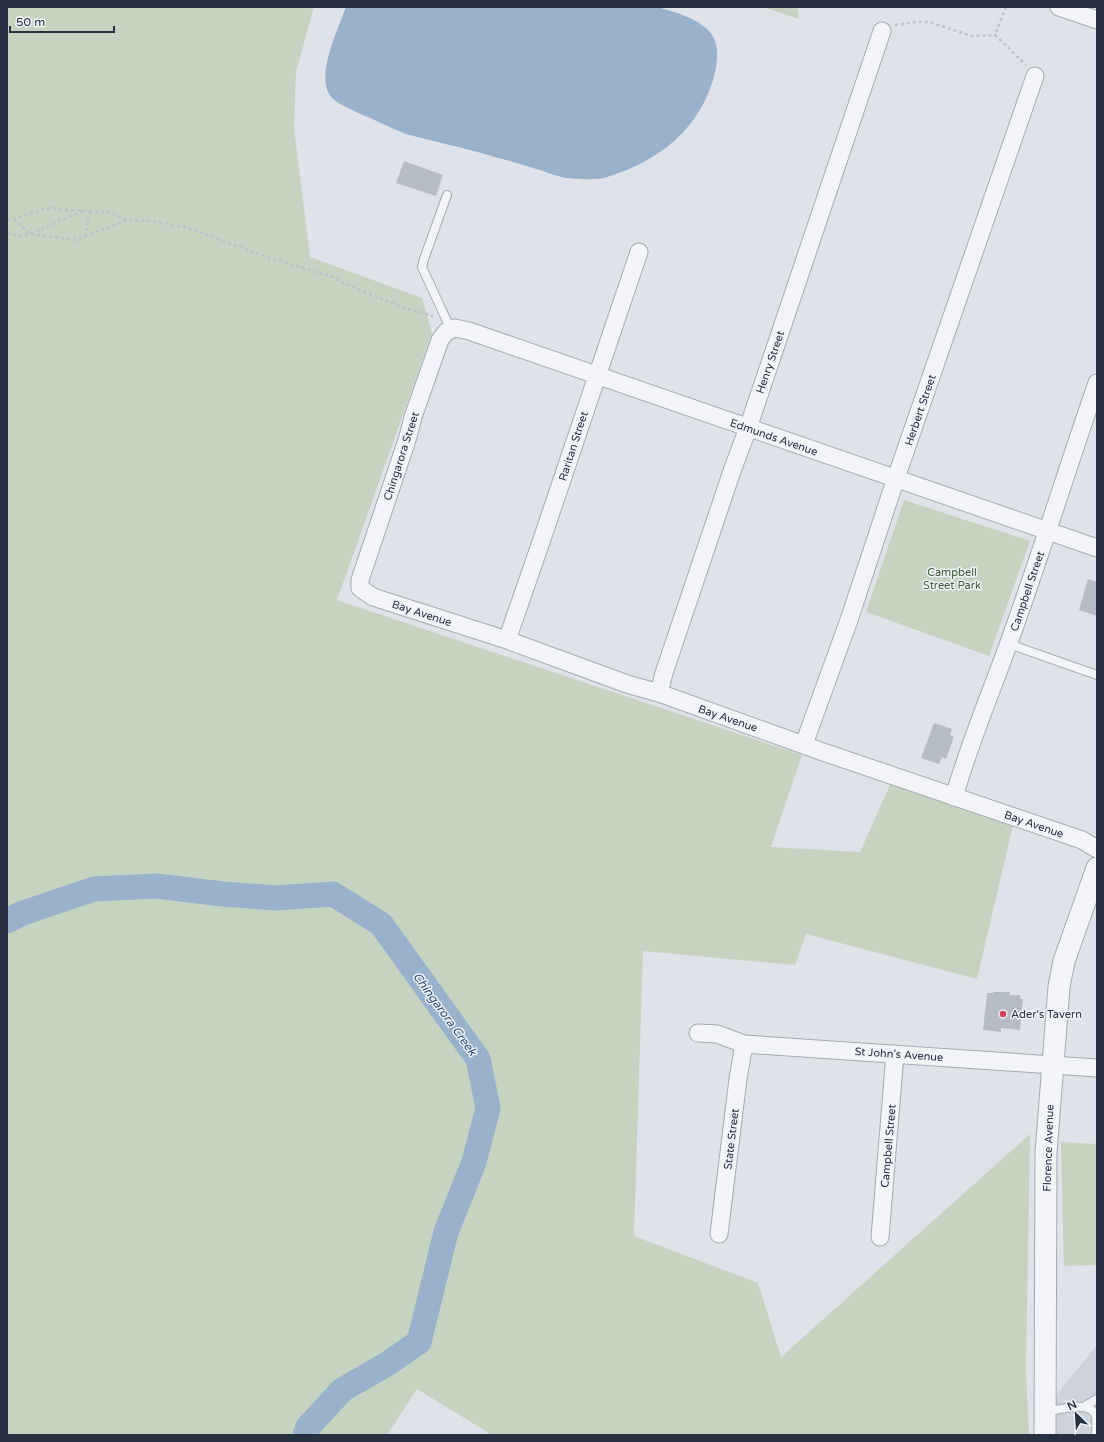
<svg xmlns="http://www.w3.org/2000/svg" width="1104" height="1442" viewBox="0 0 1104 1442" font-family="'Varela Round',sans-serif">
	<rect width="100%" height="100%" fill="#dfe3e9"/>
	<path fill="#cdd2db" d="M 1097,1345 L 1097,1435 L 1046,1435 L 1045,1409 Z"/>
	<path fill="#c5d3c0" d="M 7,7 L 314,7 L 296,72 L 294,128 L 310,257 L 422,298 L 432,333 L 337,600 L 802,755 L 771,847 L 860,852 L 894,776 L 1015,817 L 977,979 L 806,934 L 795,965 L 643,951 L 634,1236 L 758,1283 L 781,1357 L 1030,1134 L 1026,1370 L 1029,1435 L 492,1435 L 417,1389 L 387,1435 L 7,1435 Z
		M 763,7 L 797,7 L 799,19 Z
		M 904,500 L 1030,541 L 989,656 L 866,612 Z
		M 1061,1142 L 1097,1144 L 1097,1265 L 1064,1266 Z"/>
	<path fill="#99b1cb" d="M 346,7 L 658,7 C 676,13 696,17 710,32 C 719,43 718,59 715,72 C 702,129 658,162 604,178 C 595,180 574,179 565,178 C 557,176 548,173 540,170 C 524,165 507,160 491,156 C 463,147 434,142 406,134 C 390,128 374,119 358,113 C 349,108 334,103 329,94 C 317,73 338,29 346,7 Z"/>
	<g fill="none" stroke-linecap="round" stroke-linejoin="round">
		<path stroke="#99b1cb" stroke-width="25" d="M 7,921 L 23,913 L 94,889 L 156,886 L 223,894 L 276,898 L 333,894 L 381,924 L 478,1059 L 488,1108 L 474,1162 L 446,1232 L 419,1342 L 387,1364 L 342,1390 L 308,1427 L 305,1435"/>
	</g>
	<path fill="#b6bcc6" d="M 404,161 L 443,175 L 436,196 L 396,183 Z
		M 1088,579 L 1097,582 L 1097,616 L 1079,610 Z
		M 934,723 L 952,729 L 950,735 L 954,737 L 946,759 L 942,757 L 939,764 L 921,758 Z
		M 993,992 L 1010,992 L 1010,995 L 1020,995 L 1020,999 L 1023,999 L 1020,1030 L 1001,1028 L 1001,1032 L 983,1030 L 987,993 L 993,993 Z"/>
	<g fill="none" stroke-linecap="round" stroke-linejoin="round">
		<g stroke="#a4aab3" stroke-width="10">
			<path id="service" d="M 447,195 L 424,259 L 422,267 L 451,330
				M 1009,644 L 1097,675
				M 1085,1406 L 1097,1399
				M 1046,1412 C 1058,1410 1091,1399 1096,1416 C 1097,1421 1096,1429 1096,1435"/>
		</g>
		<g stroke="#a4aab3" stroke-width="19">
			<path id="minor" d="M 1059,7 L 1097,20
				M 1097,548 L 469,331 L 455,328 L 446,332 L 440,340 L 413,417 L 408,437 L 360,580 L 360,588 L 373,597 L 507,640 L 627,684 L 659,693 L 826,753 L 1082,840 L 1097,849
				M 507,640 L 541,542 L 639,252
				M 659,693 L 664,673 L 732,471 L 748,428 L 882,31
				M 804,744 L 849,620 L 896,478 L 1035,76
				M 954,797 C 970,741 993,688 1012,634 C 1042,551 1068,466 1097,383
				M 698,1033 L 717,1034 L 744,1044 L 1097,1068
				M 719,1234 L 738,1079 L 744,1044
				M 880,1237 L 895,1054"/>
		</g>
		<g stroke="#a4aab3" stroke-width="23">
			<path id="tertiary" d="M 1045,1435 L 1046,1153 L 1059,987 L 1064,961 L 1097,868"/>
		</g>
		<path stroke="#bdc1c8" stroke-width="2.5" stroke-dasharray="3 3" stroke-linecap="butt" d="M 1006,7 L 995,35 L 1026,65
			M 895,25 L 916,22 L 929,22 L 972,36 L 995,35
			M 13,219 L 30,234 L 74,240 L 128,220
			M 7,220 L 13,219 L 47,208 L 83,211 L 109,212 L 128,220 L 150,221 L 175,225 L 194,230 L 258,254 L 332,277 L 343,283 L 399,306 L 433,316
			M 7,233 L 17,236 L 30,234 L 83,211
			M 85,237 L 90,211"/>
		<use href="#service" stroke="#f2f4f7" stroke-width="8"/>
		<use href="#minor" stroke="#f2f4f7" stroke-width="17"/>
		<use href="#tertiary" stroke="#f2f4f7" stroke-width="21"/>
	</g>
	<circle fill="#d33f56" stroke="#eff2f7" stroke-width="1.5" cx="1003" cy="1014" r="4"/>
	<g text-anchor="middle" stroke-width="3" stroke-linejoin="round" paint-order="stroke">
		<g font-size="11" fill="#273141" stroke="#eff2f7">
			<text transform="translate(770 362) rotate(-71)" y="4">Henry Street</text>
			<text transform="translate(920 410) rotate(-71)" y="4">Herbert Street</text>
			<text transform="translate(774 437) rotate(19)" y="4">Edmunds Avenue</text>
			<text transform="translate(573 446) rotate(-72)" y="4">Raritan Street</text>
			<text transform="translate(401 456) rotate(-72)" y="4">Chingarora Street</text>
			<text transform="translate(1027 591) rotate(-71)" y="4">Campbell Street</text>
			<text transform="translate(422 613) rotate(18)" y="4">Bay Avenue</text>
			<text transform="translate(728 718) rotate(19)" y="4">Bay Avenue</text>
			<text transform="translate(1034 824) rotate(19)" y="4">Bay Avenue</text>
			<text transform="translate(899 1054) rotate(4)" y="4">St John's Avenue</text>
			<text transform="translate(731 1139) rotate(-83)" y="4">State Street</text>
			<text transform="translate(888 1146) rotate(-85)" y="4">Campbell Street</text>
			<text transform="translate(1048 1148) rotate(-88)" y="4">Florence Avenue</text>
		</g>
		<g font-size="11" fill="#3c5d34" stroke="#eff2f7">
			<text x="952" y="576">Campbell<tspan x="952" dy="13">Street Park</tspan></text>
		</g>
		<g font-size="11" fill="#273141" stroke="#eff2f7" text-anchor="start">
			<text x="1011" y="1018">Ader's Tavern</text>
		</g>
		<g font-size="12" font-style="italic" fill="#305076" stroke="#eff2f7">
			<text transform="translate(445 1014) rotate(54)" y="4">Chingarora Creek</text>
		</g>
	</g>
	<rect width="1104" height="1442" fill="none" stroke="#273141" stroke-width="16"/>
	<g transform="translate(1076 1414) rotate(335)" stroke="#eff2f7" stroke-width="3" paint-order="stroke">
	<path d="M0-3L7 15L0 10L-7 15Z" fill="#273141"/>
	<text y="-6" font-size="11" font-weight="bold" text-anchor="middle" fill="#273141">N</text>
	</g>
	<path d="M10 26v6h104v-6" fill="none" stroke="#273141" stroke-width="2"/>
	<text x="16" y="26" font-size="12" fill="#273141" stroke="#eff2f7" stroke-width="3" paint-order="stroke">50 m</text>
</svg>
